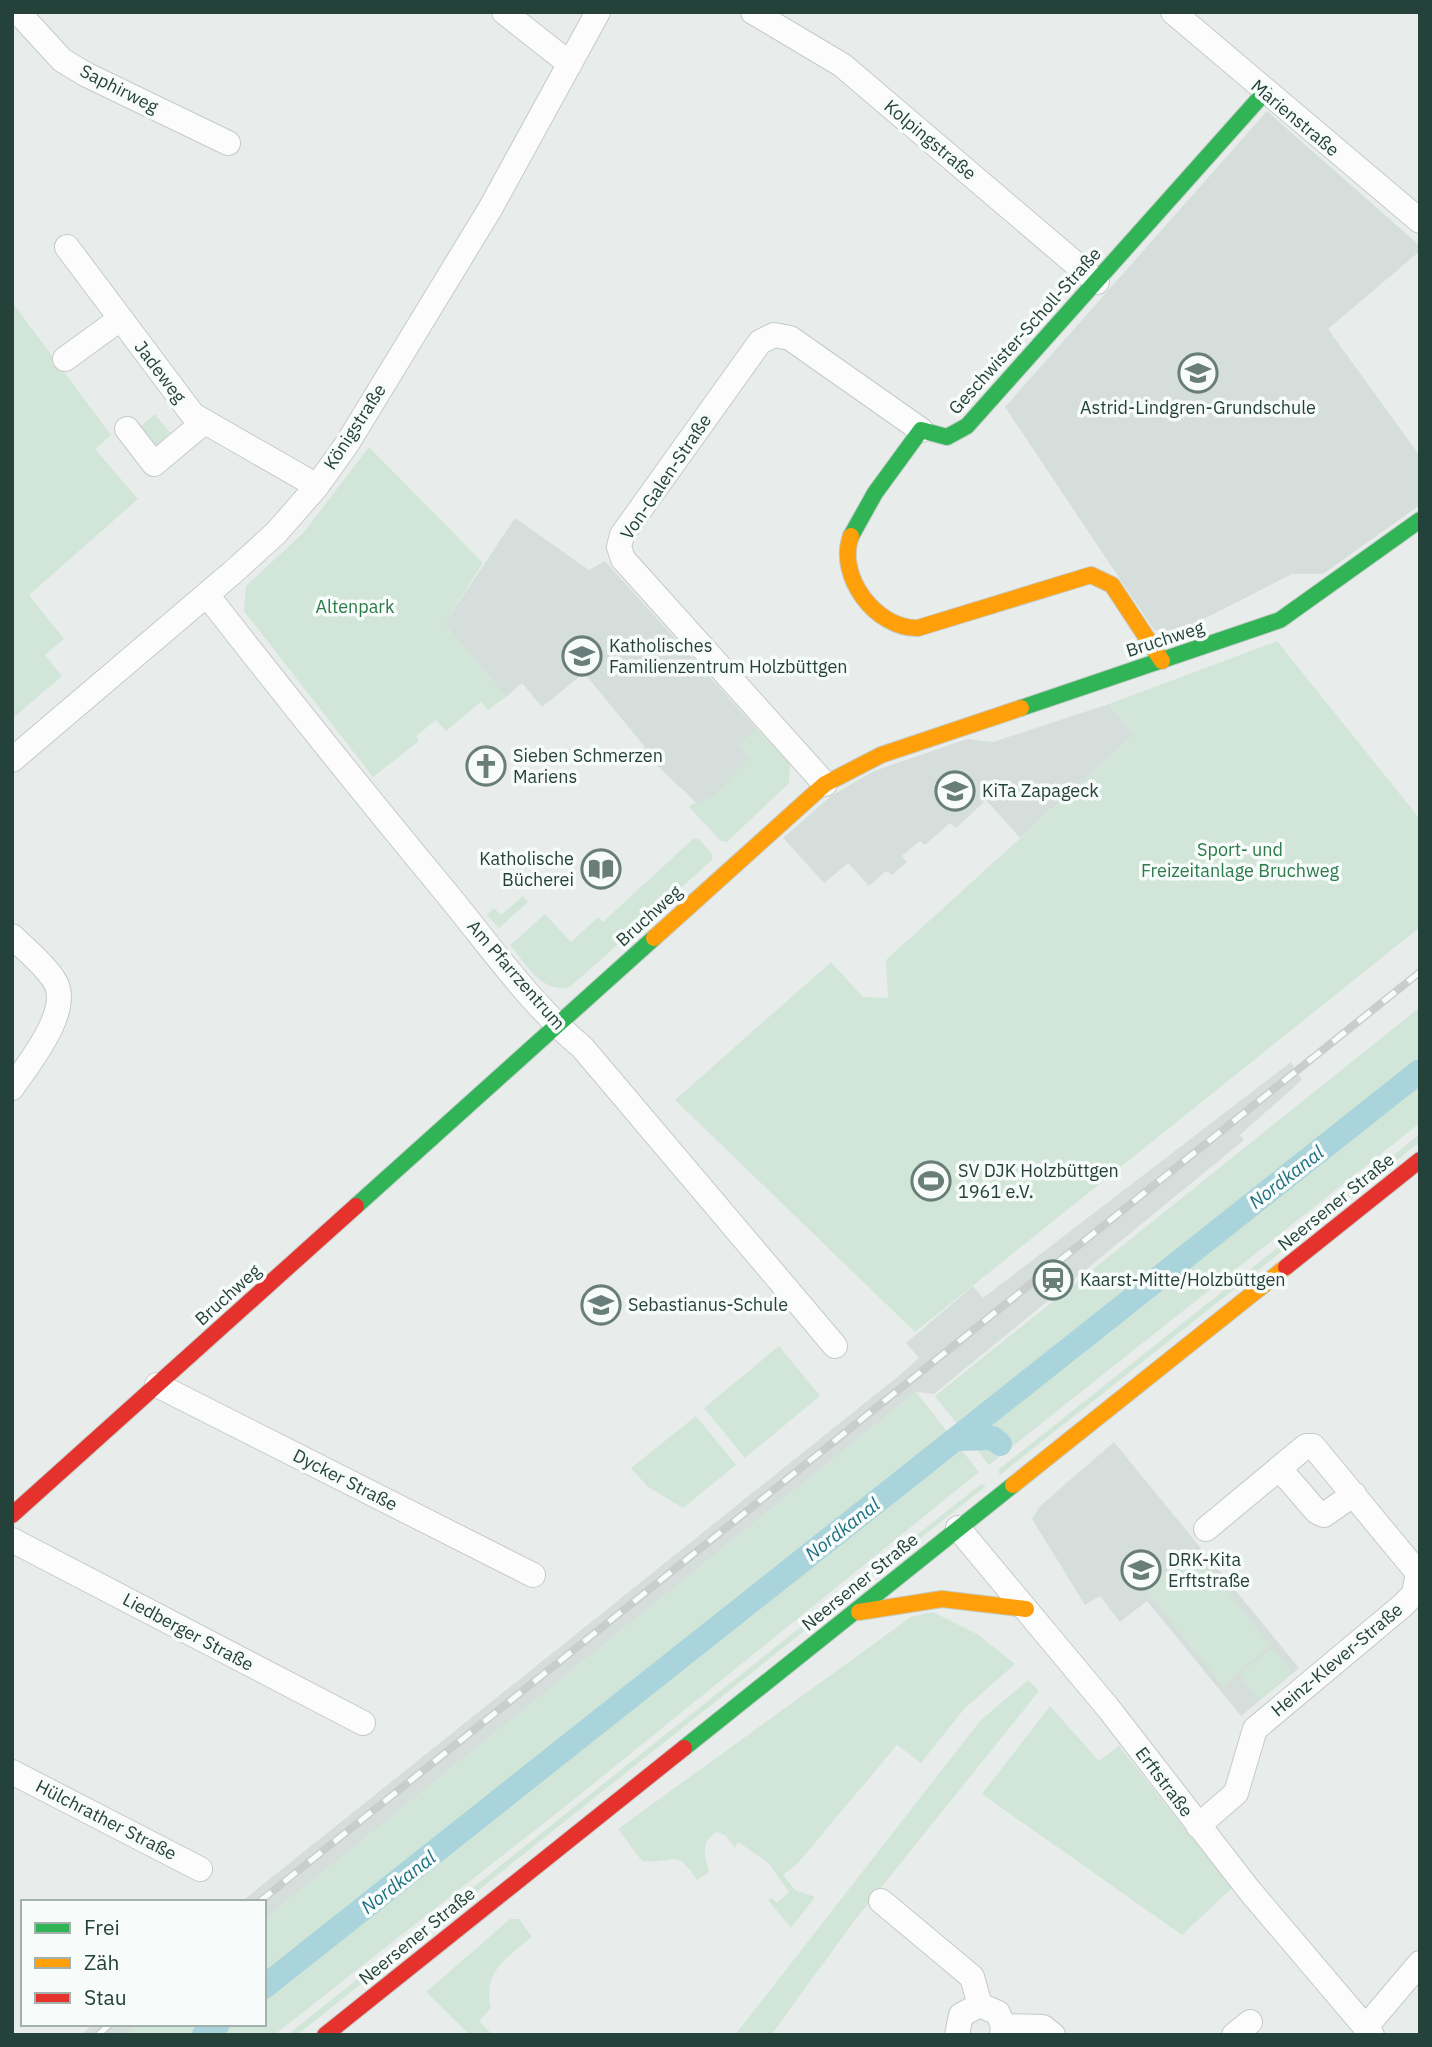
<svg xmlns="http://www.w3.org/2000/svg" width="1432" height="2047" viewBox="0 0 1432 2047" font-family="'IBM Plex Sans',sans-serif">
	<rect width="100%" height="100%" fill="#e8edeb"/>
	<path fill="#d6dedb" d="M 1267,111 L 1420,246 L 1420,251 L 1328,329 L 1420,456 L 1420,505 L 1323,574 L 1292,574 L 1180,631 L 1154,630 L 1005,407 Z
		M 515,518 L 589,570 L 605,561 L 757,729 L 739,746 L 751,758 L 709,801 L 699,805 L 654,763 L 642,749 L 645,747 L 584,673 L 542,707 L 522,683 L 506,697 L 444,624 Z
		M 1109,704 L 1134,735 L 1020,838 L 986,800 L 956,828 L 950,823 L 925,845 L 920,841 L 902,856 L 907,862 L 892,875 L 886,871 L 869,886 L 848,863 L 824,883 L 783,838 L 831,796 L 874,771 L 967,739 L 993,742 Z
		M 1291,1062 L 1302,1080 L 1240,1135 L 1244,1140 L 934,1394 L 916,1392 L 264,1920 L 264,1902 L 241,1902 L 901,1374 L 919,1358 L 906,1343 L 973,1286 L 983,1298 Z
		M 1114,1442 L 1299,1668 L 1241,1716 L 1147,1601 L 1120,1622 L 1100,1596 L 1085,1605 L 1032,1519 L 1040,1506 Z
		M 93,2024 L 138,2024 L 126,2035 L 81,2035 Z"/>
	<path fill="#d1e6d8" d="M 12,302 L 111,435 L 95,449 L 138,499 L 29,595 L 64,639 L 45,655 L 62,676 L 12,719 Z
		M 155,414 L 170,433 L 157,445 L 150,443 L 139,428 Z
		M 369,447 L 483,563 L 444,624 L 506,697 L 488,710 L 481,702 L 446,731 L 436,720 L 416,736 L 419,741 L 373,777 L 244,611 L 246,586 L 304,532 Z
		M 1277,641 L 1420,819 L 1420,927 L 915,1332 L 675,1100 L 831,962 L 863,997 L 888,998 L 886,960 L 1134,735 L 1109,704 Z
		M 757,729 L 790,764 L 789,783 L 727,842 L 721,841 L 689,807 L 695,802 L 699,805 L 706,798 L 709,801 L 750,758 L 739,746 Z
		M 694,838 L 699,839 L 713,855 L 712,860 L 570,987 C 542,994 526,964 510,945 L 545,914 L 571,942 L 598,917 L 603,922 Z
		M 523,896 L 528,902 L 499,928 L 487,915 L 494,908 L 501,915 Z
		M 1420,1007 L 1420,1123 L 989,1465 L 935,1396 Z
		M 1420,1134 L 1420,1142 L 1000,1475 L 998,1470 Z
		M 779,1346 L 820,1396 L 745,1458 L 704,1408 Z
		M 916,1392 L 979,1472 L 567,1805 L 274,2035 L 126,2035 L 138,2024 L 264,2024 L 264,1920 Z
		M 696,1416 L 736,1465 L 683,1508 L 648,1487 L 631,1468 Z
		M 981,1484 L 986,1486 L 297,2035 L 287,2035 Z
		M 1194,1550 L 1270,1645 L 1223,1686 L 1145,1589 Z
		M 933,1612 L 977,1634 L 1015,1664 L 964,1709 L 921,1763 L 897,1745 L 798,1863 L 783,1875 L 795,1890 L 815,1897 L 791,1928 L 768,1900 L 772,1898 L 777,1903 L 789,1892 L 768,1863 L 738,1842 L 735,1848 L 726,1836 L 717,1832 C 698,1843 706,1856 709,1872 L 697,1880 C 675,1846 674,1865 642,1861 L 618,1829 L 911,1617 Z
		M 1272,1648 L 1292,1672 L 1259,1700 L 1239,1675 Z
		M 1028,1680 L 1039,1691 L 855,1920 L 771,2035 L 735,2035 L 980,1721 Z
		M 1050,1706 L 1099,1761 L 1119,1746 L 1232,1888 L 1182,1935 L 982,1794 Z
		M 510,1919 L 519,1919 L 532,1937 C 507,1957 482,1972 491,2008 L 479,2021 L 493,2035 L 470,2035 L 426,1992 Z"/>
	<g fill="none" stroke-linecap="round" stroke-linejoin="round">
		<path stroke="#a9d4db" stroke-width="24" d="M 956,1439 L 993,1438 L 1000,1444
			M 264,1987 L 1420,1071
			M 204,2035 L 218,2024"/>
		<g stroke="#c5cac8" stroke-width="26">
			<path id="street" d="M 18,12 L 62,60 L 85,74 L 228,143
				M 504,12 L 570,64
				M 753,12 L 842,65 L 1097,282
				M 1173,12 L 1420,221
				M 67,247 L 193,415 L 317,486
				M 65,359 L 120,319
				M 127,429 L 154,464 L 203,423
				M 207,595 C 286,696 366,796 448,895 C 490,946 531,1005 582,1047 L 835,1346
				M 12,760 L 232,573 L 276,533 L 317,486 L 347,444 L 490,209 L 598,12
				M 825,784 L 623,559 L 619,547 L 622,535 L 760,342 L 774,335 L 790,338 L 921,430
				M 12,936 C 26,950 44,964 54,980 C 74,1009 28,1064 12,1088
				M 157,1385 L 533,1575
				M 1279,1468 L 1317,1512 L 1324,1515 L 1354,1494
				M 958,1528 L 1109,1709 L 1249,1890 L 1372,2035
				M 12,1540 L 363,1723
				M 12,1772 L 200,1869
				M 1198,1826 L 1236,1793 L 1255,1729 L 1402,1606 L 1414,1594 L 1418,1573 L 1313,1446 L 1306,1446 L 1206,1529
				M 881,1901 L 972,1977 L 980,2005
				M 1003,2026 L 1043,2027 L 1053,2035
				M 1365,2028 L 1420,1963
				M 957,2035 L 961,2015 L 980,2005 L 998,2013 L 1003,2026 L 1002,2035
				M 1234,2035 L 1250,2022"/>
		</g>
		<g stroke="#c3cbc8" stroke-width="18">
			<path id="fast" d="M 851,536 L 875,493 L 921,430 L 947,437 L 967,426 L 1265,92
				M 1021,708 L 1280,620 L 1420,520
				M 356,1206 L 654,938
				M 684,1748 L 1013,1485"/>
		</g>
		<g stroke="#c3cbc8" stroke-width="18">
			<path id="slow" d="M 851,536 C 836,576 876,629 918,628 L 1091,575 L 1112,585 L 1162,661
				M 654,938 L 825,784 L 881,755 L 1021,708
				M 1013,1485 L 1286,1267
				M 859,1612 L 942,1599 L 1026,1609"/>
		</g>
		<g stroke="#c3cbc8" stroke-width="18">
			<path id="jam" d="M 1286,1267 L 1420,1160
				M 12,1515 L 356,1206
				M 325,2035 L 684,1748"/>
		</g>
		<use href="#street" stroke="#fcfcfc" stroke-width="24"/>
		<use href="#fast" stroke="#30b455" stroke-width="16"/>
		<use href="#slow" stroke="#ff9f0a" stroke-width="16"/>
		<use href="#jam" stroke="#e5322d" stroke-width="16"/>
		<g stroke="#c9cdcc" stroke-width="8">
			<path id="rail" d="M 259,1902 L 1420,972
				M 98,2035 L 110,2024"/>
		</g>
		<use href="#rail" stroke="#f7fbf9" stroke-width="5" stroke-dasharray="16" stroke-linecap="butt"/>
	</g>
	<defs>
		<g id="school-ring" transform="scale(2.0125)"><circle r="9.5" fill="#f7fbf9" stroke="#697e78" stroke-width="1.5"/><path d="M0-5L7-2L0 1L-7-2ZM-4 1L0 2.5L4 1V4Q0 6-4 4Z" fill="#697e78"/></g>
		<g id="church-ring" transform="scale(2.0125)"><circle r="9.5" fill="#f7fbf9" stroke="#697e78" stroke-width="1.5"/><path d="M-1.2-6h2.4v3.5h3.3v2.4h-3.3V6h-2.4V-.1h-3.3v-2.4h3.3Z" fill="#697e78"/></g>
		<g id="library-ring" transform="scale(2.0125)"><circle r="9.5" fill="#f7fbf9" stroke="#697e78" stroke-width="1.5"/><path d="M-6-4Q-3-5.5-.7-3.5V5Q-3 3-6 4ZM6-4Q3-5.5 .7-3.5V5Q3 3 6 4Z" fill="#697e78"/></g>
		<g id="stadium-ring" transform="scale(2.0125)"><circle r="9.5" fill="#f7fbf9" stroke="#697e78" stroke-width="1.5"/><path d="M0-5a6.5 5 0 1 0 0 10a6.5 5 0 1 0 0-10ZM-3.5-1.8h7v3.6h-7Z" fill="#697e78"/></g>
		<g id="station-ring" transform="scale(2.0125)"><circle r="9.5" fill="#f7fbf9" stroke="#697e78" stroke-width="1.5"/><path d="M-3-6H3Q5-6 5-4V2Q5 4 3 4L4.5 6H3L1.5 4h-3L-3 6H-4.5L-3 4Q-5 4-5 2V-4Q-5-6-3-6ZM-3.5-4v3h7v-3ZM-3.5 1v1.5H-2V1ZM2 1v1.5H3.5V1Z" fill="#697e78"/></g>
	</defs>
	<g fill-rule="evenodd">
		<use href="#school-ring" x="1198" y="373"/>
		<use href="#school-ring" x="582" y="656"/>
		<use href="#church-ring" x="486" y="766"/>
		<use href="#school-ring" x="955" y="791"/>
		<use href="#library-ring" x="601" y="869"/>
		<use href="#stadium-ring" x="931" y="1181"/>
		<use href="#station-ring" x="1053" y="1280"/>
		<use href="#school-ring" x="601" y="1305"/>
		<use href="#school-ring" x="1141" y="1570"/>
	</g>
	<g text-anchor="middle" stroke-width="7" stroke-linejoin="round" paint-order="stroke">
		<g font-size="18" fill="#24423a" stroke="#f7fbf9">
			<text transform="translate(119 89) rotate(27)" y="6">Saphirweg</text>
			<text transform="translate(1295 118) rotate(40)" y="6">Marienstraße</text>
			<text transform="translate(930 140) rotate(40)" y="6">Kolpingstraße</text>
			<text transform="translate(1025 331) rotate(-48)" y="6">Geschwister-Scholl-Straße</text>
			<text transform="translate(160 372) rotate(53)" y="6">Jadeweg</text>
			<text transform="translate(355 427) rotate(-57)" y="6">Königstraße</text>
			<text transform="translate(666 477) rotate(-56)" y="6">Von-Galen-Straße</text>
			<text transform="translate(1165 639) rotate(-18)" y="6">Bruchweg</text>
			<text transform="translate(649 916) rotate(-42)" y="6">Bruchweg</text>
			<text transform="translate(516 975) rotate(49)" y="6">Am Pfarrzentrum</text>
			<text transform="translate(1336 1202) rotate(-39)" y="6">Neersener Straße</text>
			<text transform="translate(228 1295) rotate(-42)" y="6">Bruchweg</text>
			<text transform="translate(345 1480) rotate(27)" y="6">Dycker Straße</text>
			<text transform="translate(860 1582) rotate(-39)" y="6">Neersener Straße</text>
			<text transform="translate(188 1632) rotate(28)" y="6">Liedberger Straße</text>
			<text transform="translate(1337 1660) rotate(-40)" y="6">Heinz-Klever-Straße</text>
			<text transform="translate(1164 1782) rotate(53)" y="6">Erftstraße</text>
			<text transform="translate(106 1820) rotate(27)" y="6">Hülchrather Straße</text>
			<text transform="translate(417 1936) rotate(-39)" y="6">Neersener Straße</text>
		</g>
		<g font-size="18" fill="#24423a" stroke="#f7fbf9" text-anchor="start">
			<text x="1198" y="414" text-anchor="middle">Astrid-Lindgren-Grundschule</text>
			<text x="609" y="652">Katholisches<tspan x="609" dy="21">Familienzentrum Holzbüttgen</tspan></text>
			<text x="513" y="762">Sieben Schmerzen<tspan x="513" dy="21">Mariens</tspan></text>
			<text x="982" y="797">KiTa Zapageck</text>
			<text x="574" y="865" text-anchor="end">Katholische<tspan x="574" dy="21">Bücherei</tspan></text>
			<text x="958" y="1177">SV DJK Holzbüttgen<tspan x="958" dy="21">1961 e.V.</tspan></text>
			<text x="1080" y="1286">Kaarst-Mitte/Holzbüttgen</text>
			<text x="628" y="1311">Sebastianus-Schule</text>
			<text x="1168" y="1566">DRK-Kita<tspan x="1168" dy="21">Erftstraße</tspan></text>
		</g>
		<g font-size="18" fill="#2d7a4b" stroke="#f7fbf9">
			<text x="355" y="613">Altenpark</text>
			<text x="1240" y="856">Sport- und<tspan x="1240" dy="21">Freizeitanlage Bruchweg</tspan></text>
		</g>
		<g font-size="19" font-style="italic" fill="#1c6f80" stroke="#f7fbf9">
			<text transform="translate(1286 1177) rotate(-38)" y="7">Nordkanal</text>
			<text transform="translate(842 1529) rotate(-38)" y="7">Nordkanal</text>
			<text transform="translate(398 1882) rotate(-38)" y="7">Nordkanal</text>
		</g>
	</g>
	<rect width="1432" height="2047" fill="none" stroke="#24423a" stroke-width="28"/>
	<rect x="21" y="1900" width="245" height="126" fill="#f7fbf9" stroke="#a3b1ad" stroke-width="2"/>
	<rect x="35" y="1923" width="35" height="10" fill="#30b455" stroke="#a3b1ad" stroke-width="2"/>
	<text x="84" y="1935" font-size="21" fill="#24423a">Frei</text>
	<rect x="35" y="1958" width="35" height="10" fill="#ff9f0a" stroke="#a3b1ad" stroke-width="2"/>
	<text x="84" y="1970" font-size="21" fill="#24423a">Zäh</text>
	<rect x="35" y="1993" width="35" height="10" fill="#e5322d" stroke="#a3b1ad" stroke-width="2"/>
	<text x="84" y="2005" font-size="21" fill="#24423a">Stau</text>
</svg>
